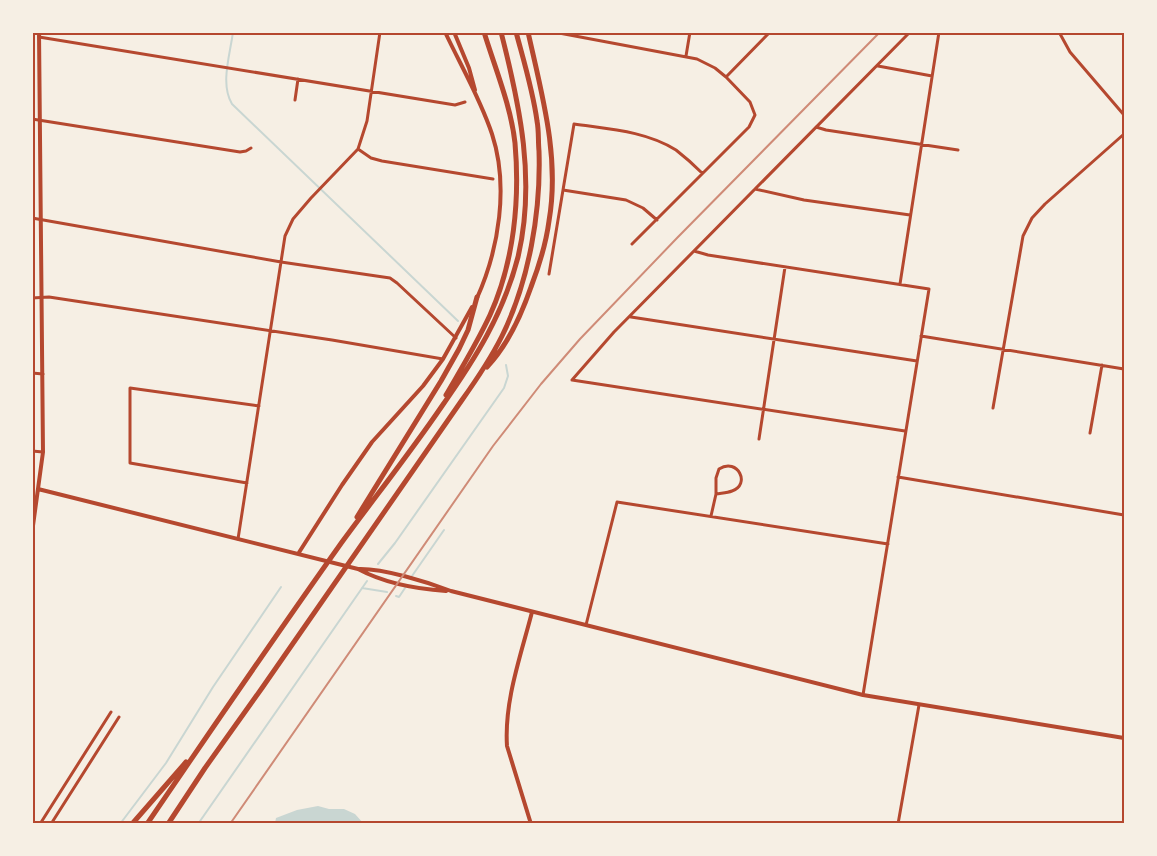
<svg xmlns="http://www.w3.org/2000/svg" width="1157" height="856" viewBox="0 0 1157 856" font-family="'Fira Sans Condensed',sans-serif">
	<rect width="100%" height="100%" fill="#f6efe4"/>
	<path fill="#c9d6d2" d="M 318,806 L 329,809 L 344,809 L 355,814 L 363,823 L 275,823 L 276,818 L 297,810 Z"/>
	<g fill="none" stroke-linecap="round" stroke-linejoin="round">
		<path stroke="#c9d6d2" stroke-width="2" d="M 233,32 C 230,55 220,84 232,104 L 458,321
			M 378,564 L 395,543 L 504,388 L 508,376 L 506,365
			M 412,576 L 444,530
			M 362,588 L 387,592
			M 396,596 L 399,597 L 405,588
			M 120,824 L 166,763 L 213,687 L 281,587
			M 198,824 L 367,581"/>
		<path stroke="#b5482f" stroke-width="3" d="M 1059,32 L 1070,52 L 1124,115
			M 559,33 L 697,59 L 715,68 L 726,77 L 750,102 L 755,115 L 749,127 L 632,244
			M 39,37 L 455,105 L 465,102
			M 686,56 L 690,32
			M 878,66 L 932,76
			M 726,77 L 770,32
			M 295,100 L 298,79
			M 32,119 L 240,152 L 246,151 L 251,148
			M 816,127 L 826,130 L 958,150
			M 358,149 L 371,158 L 382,161 L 493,179
			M 755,189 L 804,200 L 910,215
			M 563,190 L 626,200 L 643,208 L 657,220
			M 32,218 L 281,262 L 390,278 L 397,283 L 456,338
			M 694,251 L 708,255 L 929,289 L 863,695
			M 549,274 L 574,124 C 608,129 646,131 676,150 C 685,157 694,165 702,173
			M 900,284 L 939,32
			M 32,298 L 49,297 L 332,340 L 443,359
			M 631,317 L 917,361
			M 921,336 L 1124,369
			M 32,373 L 43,374
			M 572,380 L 614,332 L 910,32
			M 572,380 L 905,431
			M 993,408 L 1023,236 L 1032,218 L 1045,204 L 1124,134
			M 1090,433 L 1102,365
			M 759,439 L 785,267
			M 32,451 L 43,452
			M 898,477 L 1124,515
			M 247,483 L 130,463 L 130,388 L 259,406
			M 711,516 L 716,494 L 716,478 L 719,469 C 738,457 751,485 732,491 C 727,493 721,493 716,494
			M 238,539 L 285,236 L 293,219 L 311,198 L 358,149 L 367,121 L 380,32
			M 586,625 L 617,502 L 888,544
			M 40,824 L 111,712
			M 51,824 L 119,717
			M 898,824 L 919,705"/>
		<path stroke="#b5482f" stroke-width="4" d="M 531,824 L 507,746 C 504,701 521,655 532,612"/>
		<path stroke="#b5482f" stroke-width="4" d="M 445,32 C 461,66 480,98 492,134 C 509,186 499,249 477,298
			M 454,32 L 469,68 L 475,90
			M 38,489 L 358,569 C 384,583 417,589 446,591
			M 32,533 L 43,452 L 39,32
			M 298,554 L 342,485 L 372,442 L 423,386 L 443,359 L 472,307
			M 358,569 C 383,568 427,582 451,591 L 863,695 L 1124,738"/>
		<path stroke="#b5482f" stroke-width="5" d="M 487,367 C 508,345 521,316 531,287 C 539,266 546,244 549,221 C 560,157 542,95 528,32
			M 446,395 C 461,369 477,343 490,315 C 514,262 520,200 515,143 C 511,106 495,68 484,32
			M 357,517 L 441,381 L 459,349 L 468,330 L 477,297
			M 132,824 L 186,762
			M 147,824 C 211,730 276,635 342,542 C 375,497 410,453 442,406 C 475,359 503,315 518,257 C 536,181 520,106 501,32
			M 168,824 L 205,768 L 262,688 L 462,400 C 477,379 491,358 502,336 C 529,281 541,212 539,151 C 538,141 539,131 537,121 C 533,91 524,62 516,32"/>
		<path stroke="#cf8b77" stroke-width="2" d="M 230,824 L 493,446 L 541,384 L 580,339 L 677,238 L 880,32"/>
	</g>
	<rect width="1157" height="856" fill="none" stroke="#f6efe4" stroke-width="68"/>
	<rect x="34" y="34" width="1089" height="788" fill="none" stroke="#b5482f" stroke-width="2"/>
</svg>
